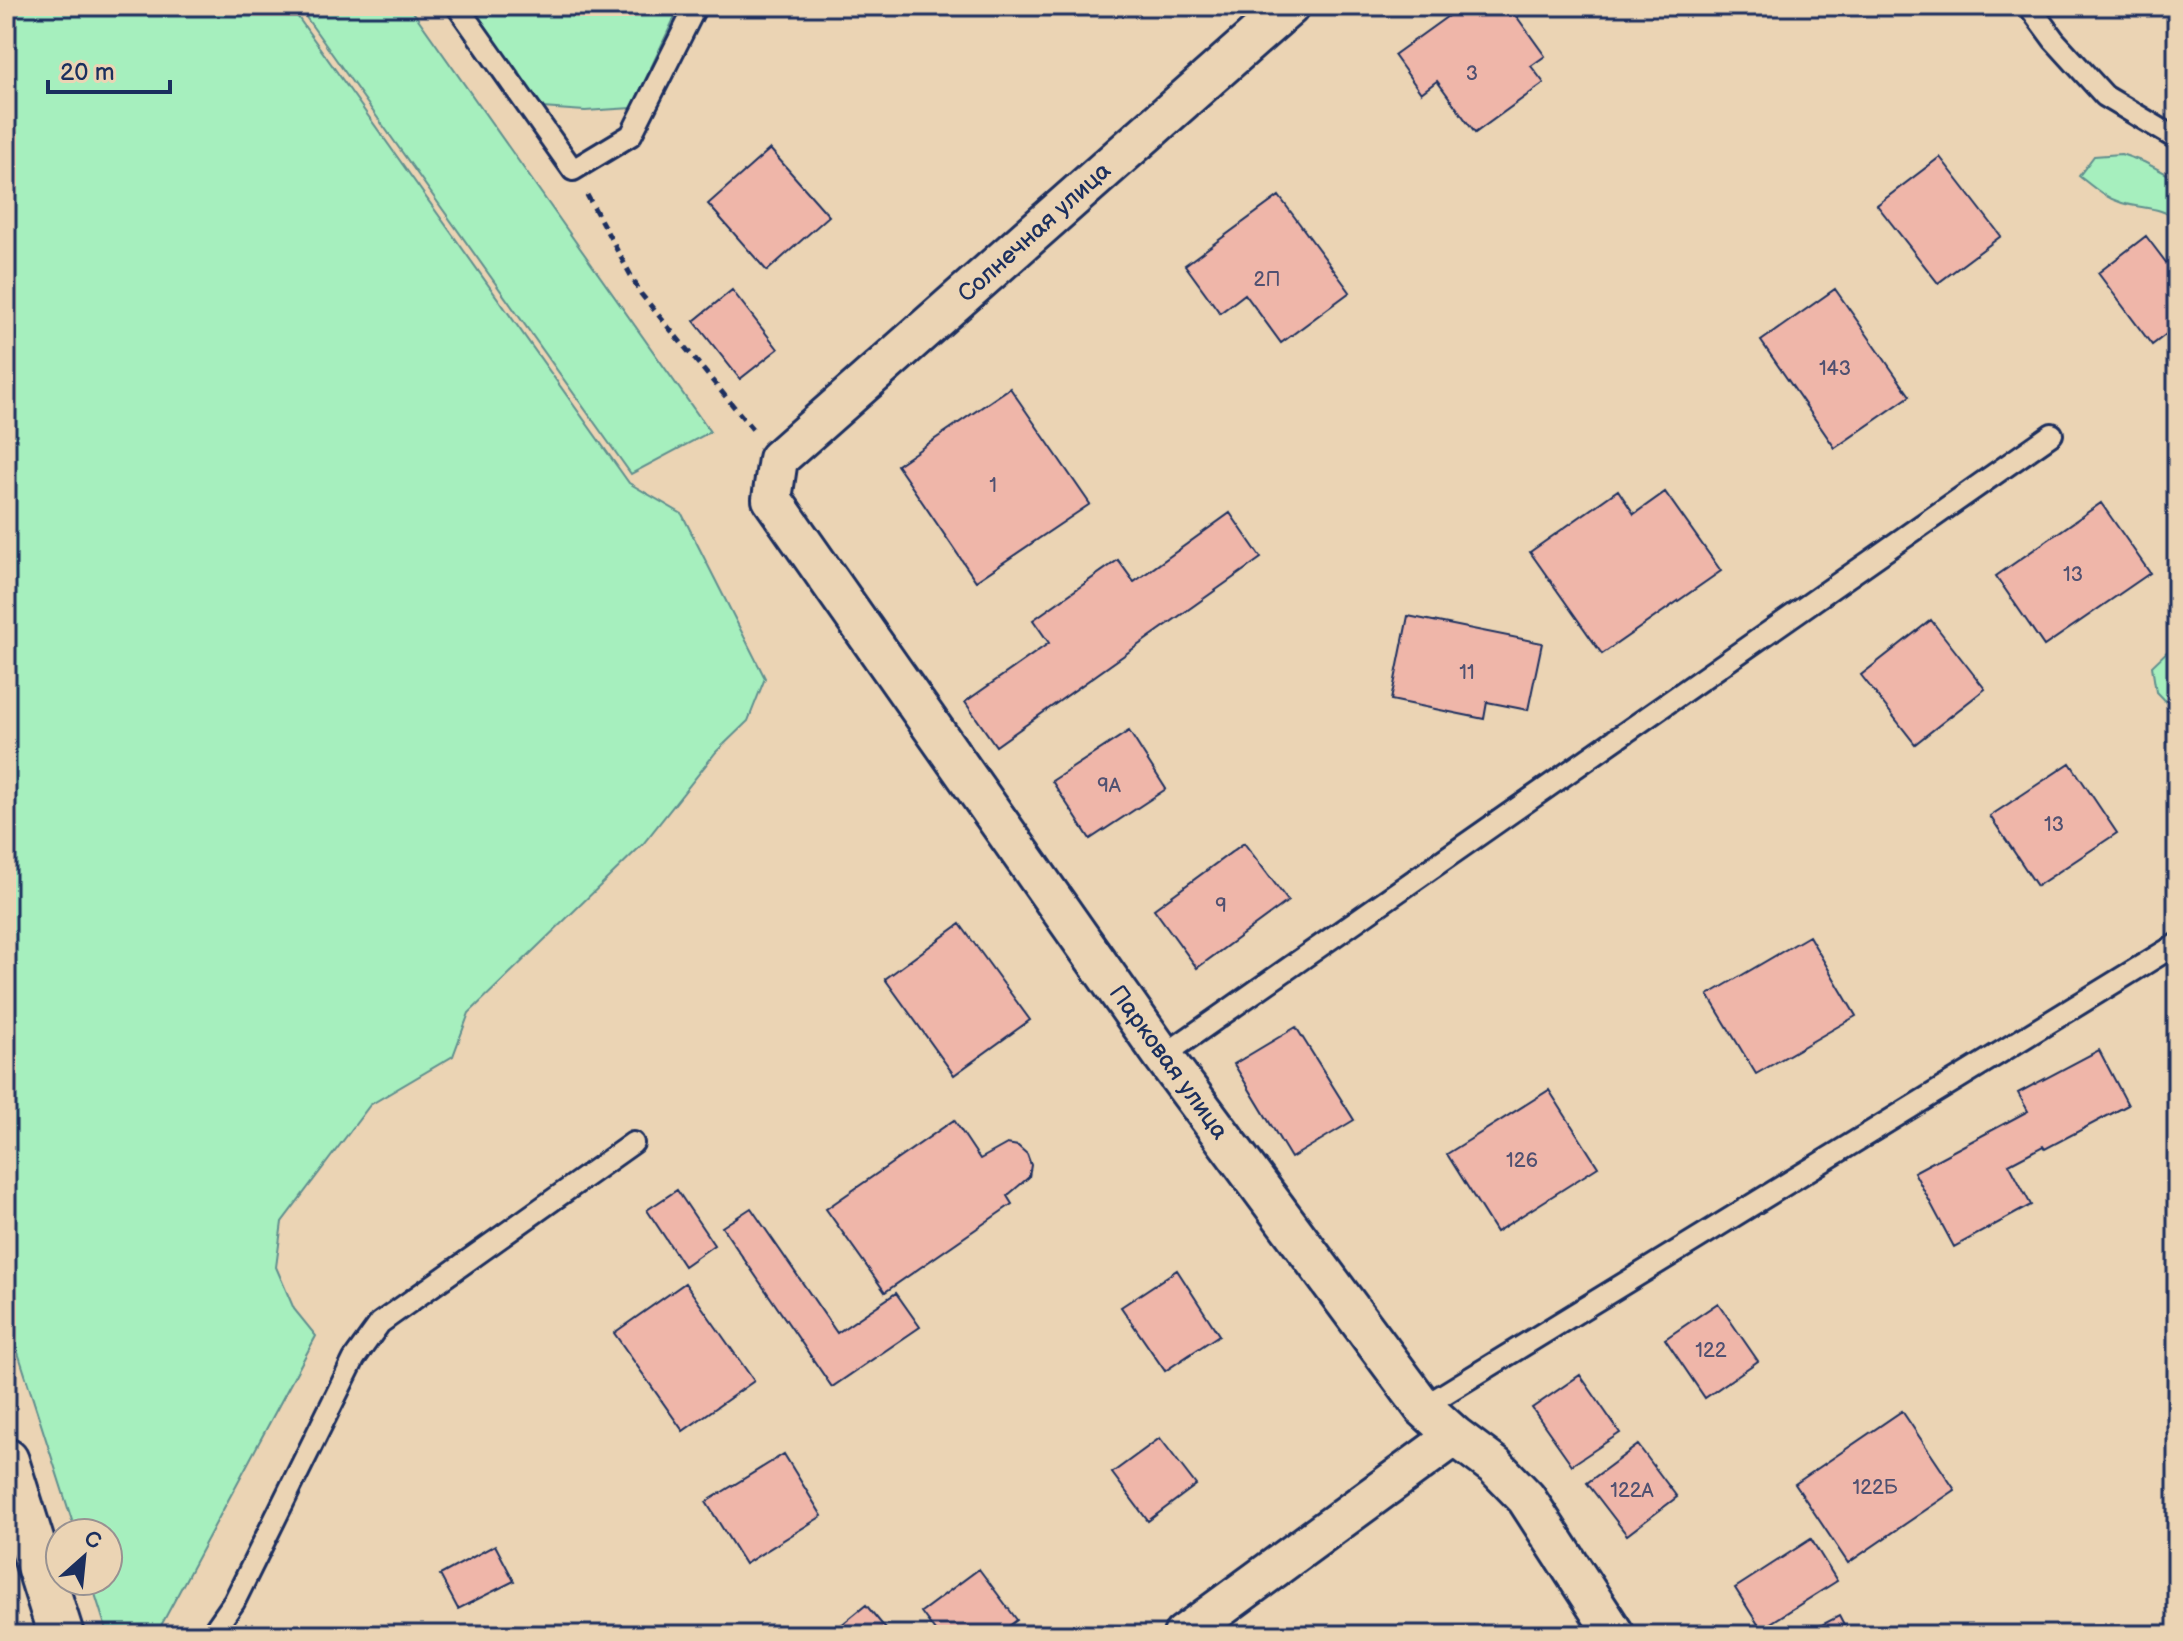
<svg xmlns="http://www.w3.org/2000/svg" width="2183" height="1641" viewBox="0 0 2183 1641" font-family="'Balsamiq Sans',sans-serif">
	<rect width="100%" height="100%" fill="#ebd4b4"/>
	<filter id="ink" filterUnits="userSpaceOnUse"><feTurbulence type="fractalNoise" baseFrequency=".0125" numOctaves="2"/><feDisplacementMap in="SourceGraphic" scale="16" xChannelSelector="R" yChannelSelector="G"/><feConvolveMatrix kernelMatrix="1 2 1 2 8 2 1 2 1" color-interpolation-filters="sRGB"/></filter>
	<g filter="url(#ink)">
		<path fill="#a6efbe" stroke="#608f8e" stroke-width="2" d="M 6,6 L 290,6 L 629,483 L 682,514 L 765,678 L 748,721 L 716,752 L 643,844 L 469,1013 L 453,1056 L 370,1105 L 282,1222 L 276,1267 L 294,1309 L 316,1336 L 156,1635 L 108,1635 L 91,1581 L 108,1581 L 108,1533 L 76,1533 L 6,1315 Z
			M 298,6 L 409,6 L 710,432 L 631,474 Z
			M 467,6 L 680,6 L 632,108 L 585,111 L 542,108 Z
			M 2121,154 L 2144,162 L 2177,179 L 2177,220 C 2161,206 2141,209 2122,203 C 2105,198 2093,187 2079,176 L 2094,156 Z
			M 2177,642 L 2177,714 L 2156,692 L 2152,666 Z"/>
		<path fill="#efb6a9" stroke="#1b2f5e" stroke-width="2" d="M 1462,6 L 1509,6 L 1545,56 L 1531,66 L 1544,83 L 1475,133 L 1437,81 L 1421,93 L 1394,55 Z
			M 770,149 L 829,216 L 767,271 L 708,204 Z
			M 1940,157 L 2001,236 L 1938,283 L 1877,205 Z
			M 1279,196 L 1350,292 L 1281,343 L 1245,294 L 1220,313 L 1185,265 Z
			M 2146,236 L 2177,277 L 2177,326 L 2152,345 L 2098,273 Z
			M 1835,289 L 1910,396 L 1835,448 L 1761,341 Z
			M 732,290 L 778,349 L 740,379 L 694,321 Z
			M 1010,388 L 1090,504 L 976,581 L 897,465 Z
			M 1618,490 L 1634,514 L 1665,492 L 1721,571 L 1602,654 L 1530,552 Z
			M 2101,503 L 2150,573 L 2044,646 L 1996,576 Z
			M 1230,513 L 1261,558 L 996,746 L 965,702 L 1049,643 L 1033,620 L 1118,560 L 1134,582 Z
			M 1408,616 L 1542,643 L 1528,710 L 1487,702 L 1484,719 L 1391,700 Z
			M 1931,620 L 1985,689 L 1915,744 L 1861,675 Z
			M 1129,731 L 1166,789 L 1090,839 L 1052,781 Z
			M 2070,763 L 2117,833 L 2037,886 L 1990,816 Z
			M 1244,843 L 1288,901 L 1197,968 L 1154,909 Z
			M 960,924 L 1030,1020 L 954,1075 L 885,979 Z
			M 1809,936 L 1856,1016 L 1756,1074 L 1708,995 Z
			M 1296,1027 L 1354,1120 L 1291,1158 L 1234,1064 Z
			M 2099,1050 L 2128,1105 L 2045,1149 L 2043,1146 L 2009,1164 L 2031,1205 L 1954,1247 L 1914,1172 L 2028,1111 L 2018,1093 Z
			M 1549,1090 L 1598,1167 L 1496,1232 L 1447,1154 Z
			M 954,1120 L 980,1159 L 1007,1144 L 1018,1146 L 1027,1154 L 1031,1165 L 1029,1177 L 1007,1196 L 1012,1204 L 885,1292 L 826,1209 Z
			M 677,1190 L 714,1245 L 684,1266 L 647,1210 Z
			M 751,1208 L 837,1333 L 896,1293 L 920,1327 L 832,1387 L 722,1227 Z
			M 1177,1270 L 1219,1335 L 1165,1371 L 1121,1307 Z
			M 685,1283 L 754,1381 L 683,1431 L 614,1333 Z
			M 1718,1303 L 1758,1361 L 1705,1398 L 1665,1339 Z
			M 1580,1375 L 1620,1433 L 1572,1465 L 1532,1408 Z
			M 1902,1411 L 1955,1490 L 1848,1563 L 1795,1484 Z
			M 1160,1438 L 1196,1485 L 1148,1521 L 1112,1473 Z
			M 1638,1445 L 1677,1497 L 1627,1535 L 1587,1483 Z
			M 784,1454 L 822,1516 L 745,1564 L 706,1502 Z
			M 1811,1539 L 1837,1581 L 1761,1629 L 1735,1588 Z
			M 495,1545 L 514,1581 L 458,1609 L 440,1575 Z
			M 979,1569 L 1017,1620 L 997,1635 L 938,1635 L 921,1612 Z
			M 866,1605 L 891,1635 L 829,1635 Z
			M 1839,1616 L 1849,1635 L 1802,1635 Z"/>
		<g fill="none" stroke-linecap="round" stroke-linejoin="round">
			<g stroke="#1b2f5e" stroke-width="26">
				<path id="lane" d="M 457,6 L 573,170 L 631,135 L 696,6
					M 2029,6 L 2054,40 L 2105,96 L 2177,139
					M 1163,1056 L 2052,434
					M 1423,1407 L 2177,944
					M 211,1635 L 234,1602 L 354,1359 L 380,1323 L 633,1143"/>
			</g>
			<g stroke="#1b2f5e" stroke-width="44">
				<path id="street" d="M 1290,6 L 778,459 L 772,499 L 1163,1056 L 1423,1407 L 1455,1436 L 1495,1466 L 1526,1498 L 1615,1635
					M 1183,1635 L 1455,1436"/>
			</g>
			<g stroke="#1b2f5e" stroke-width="50">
				<path id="secondary" d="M 6,1461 L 61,1635"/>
			</g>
			<path stroke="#1b2f5e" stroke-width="5" stroke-dasharray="8 6" stroke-linecap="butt" d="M 587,195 L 641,294 L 754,431"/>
			<use href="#lane" stroke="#ebd4b4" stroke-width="20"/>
			<use href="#street" stroke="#ebd4b4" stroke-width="38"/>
			<use href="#secondary" stroke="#ebd4b4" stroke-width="44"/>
		</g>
	</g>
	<g text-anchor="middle" stroke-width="6" stroke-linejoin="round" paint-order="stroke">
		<g font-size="20" fill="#505171">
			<text x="1472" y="80">3</text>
			<text x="1267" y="286">2П</text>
			<text x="1835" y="375">143</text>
			<text x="993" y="492">1</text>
			<text x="2073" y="581">13</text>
			<text x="1467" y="679">11</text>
			<text x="1109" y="792">9А</text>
			<text x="2054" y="831">13</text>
			<text x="1221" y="912">9</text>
			<text x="1522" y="1167">126</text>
			<text x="1711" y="1357">122</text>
			<text x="1875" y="1494">122Б</text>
			<text x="1632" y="1497">122А</text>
		</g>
		<g font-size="24" fill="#1b2f5e" stroke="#ebd4b4">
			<text transform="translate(1034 232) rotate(-42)" y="8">Солнечная улица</text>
			<text transform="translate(1169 1062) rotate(54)" y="8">Парковая улица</text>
		</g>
	</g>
	<rect width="2183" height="1641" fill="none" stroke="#ebd4b4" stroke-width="32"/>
	<rect x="16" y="16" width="2151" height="1609" fill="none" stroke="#1b2f5e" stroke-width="3" filter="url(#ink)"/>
	<g transform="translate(84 1557) rotate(27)"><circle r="38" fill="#ebd4b4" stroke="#989292" stroke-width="2"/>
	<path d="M0-6L14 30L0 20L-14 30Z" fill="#1b2f5e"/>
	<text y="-12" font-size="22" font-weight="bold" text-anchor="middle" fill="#1b2f5e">С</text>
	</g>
	<path d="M48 80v12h122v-12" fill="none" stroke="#1b2f5e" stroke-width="4"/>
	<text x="60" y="80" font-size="24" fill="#1b2f5e" stroke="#ebd4b4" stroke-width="6" paint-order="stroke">20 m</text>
</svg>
